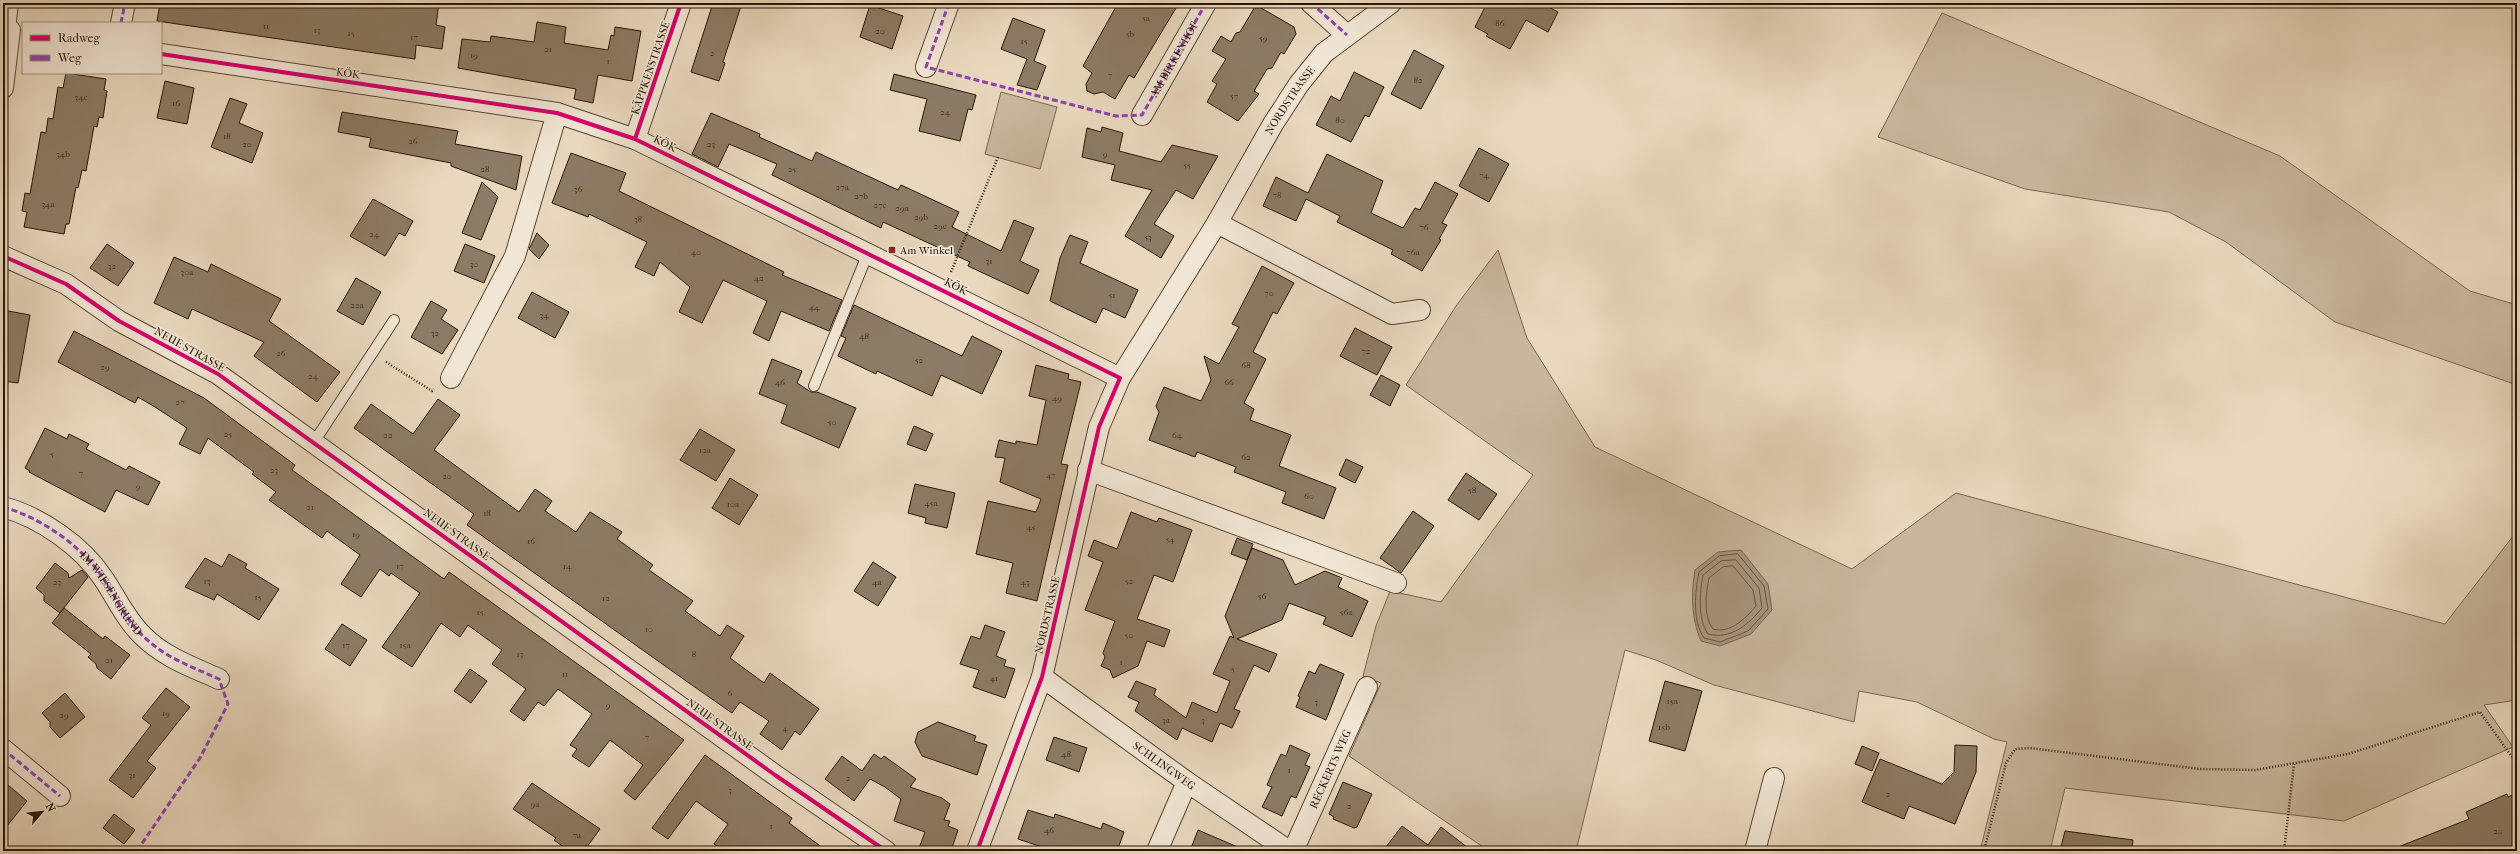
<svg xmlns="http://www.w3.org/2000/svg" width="2520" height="854" viewBox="0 0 2520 854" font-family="'IM FELL French Canon',serif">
	<rect width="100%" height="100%" fill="#e9d8be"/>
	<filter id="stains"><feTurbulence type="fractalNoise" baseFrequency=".005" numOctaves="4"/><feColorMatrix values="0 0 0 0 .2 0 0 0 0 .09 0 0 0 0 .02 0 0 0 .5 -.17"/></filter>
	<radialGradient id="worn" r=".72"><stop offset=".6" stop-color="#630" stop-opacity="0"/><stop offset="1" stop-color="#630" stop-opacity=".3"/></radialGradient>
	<path fill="#c8b79e" stroke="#786651" d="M 1942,13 L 2280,156 L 2470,291 L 2517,305 L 2517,385 L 2335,322 L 2226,242 L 2169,212 L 2025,189 L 1878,137 Z
		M 1001,92 L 1057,107 L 1040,169 L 985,154 Z
		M 1498,250 L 1527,338 L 1595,447 L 1852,569 L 1956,493 L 2445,624 L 2517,531 L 2517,700 L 2484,705 L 2513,747 L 2344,821 L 2065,788 L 2050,851 L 2021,851 L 1981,847 L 2007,742 L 1994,739 L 1917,702 L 1859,691 L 1854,722 L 1714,685 L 1656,660 L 1625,650 L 1576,851 L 1489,851 L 1349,756 L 1381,683 L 1363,676 L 1376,626 L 1390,591 L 1441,602 L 1533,475 L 1406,385 L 1456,306 Z"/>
	<path fill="#a7967f" stroke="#74634e" d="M 1741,550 L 1768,584 L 1772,610 L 1751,634 L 1720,646 L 1701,641 C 1691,617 1691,595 1695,570 L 1718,552 Z"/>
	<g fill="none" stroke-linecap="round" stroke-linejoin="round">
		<path stroke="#685642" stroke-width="1" d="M 1738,554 L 1764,586 L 1768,609 L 1748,631 L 1720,642 L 1704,638 C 1692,620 1695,593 1699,572 L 1719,556 Z
			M 1736,560 L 1759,588 L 1762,608 C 1749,624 1731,640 1708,634 C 1697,618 1700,593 1703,575 L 1721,561 Z
			M 1733,566 L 1753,590 L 1756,606 C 1746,618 1730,634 1713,629 C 1703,616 1706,593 1709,578 L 1723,567 Z"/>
	</g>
	<path fill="#8c7b65" stroke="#281604" d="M 160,3 L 439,3 L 436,25 L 445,27 L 442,49 L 416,45 L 415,59 L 157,21 Z
		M 713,3 L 742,3 L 723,62 L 725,63 L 719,81 L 691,72 Z
		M 1118,3 L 1179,3 L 1134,78 L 1129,75 L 1115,99 L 1103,92 L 1094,94 L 1087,91 L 1086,84 L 1092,73 L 1083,66 Z
		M 1487,3 L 1541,3 L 1558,12 L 1548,32 L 1526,20 L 1510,49 L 1486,36 L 1488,34 L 1475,27 Z
		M 870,5 L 903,16 L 892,49 L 860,37 Z
		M 1256,5 L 1294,27 L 1296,34 L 1284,54 L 1281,52 L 1272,68 L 1267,69 L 1254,91 L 1259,94 L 1238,121 L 1207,102 L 1217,84 L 1212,81 L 1226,59 L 1212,51 L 1221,36 L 1231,42 L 1236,33 L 1240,32 Z
		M 1013,18 L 1045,30 L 1034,61 L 1046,66 L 1037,90 L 1017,85 L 1027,59 L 1001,49 Z
		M 537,22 L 566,27 L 564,43 L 608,50 L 611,35 L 614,36 L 615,27 L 641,31 L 632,81 L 598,75 L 593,103 L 574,99 L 576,89 L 458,68 L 462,39 L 490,42 L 491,36 L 534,42 Z
		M 1414,50 L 1444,66 L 1421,109 L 1391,94 Z
		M 1354,72 L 1384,87 L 1369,117 L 1365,115 L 1351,142 L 1316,125 L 1331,96 L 1340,101 Z
		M 66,73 L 106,79 L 104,90 L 107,91 L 103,118 L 99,117 L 97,127 L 94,126 L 86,171 L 82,170 L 78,188 L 76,187 L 69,224 L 66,224 L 64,234 L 24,227 L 27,212 L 22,211 L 25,193 L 30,194 L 41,132 L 46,133 L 48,118 L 53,119 L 58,87 L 63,88 Z
		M 894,74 L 976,95 L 972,110 L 968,109 L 960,141 L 919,131 L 927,99 L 890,90 Z
		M 165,81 L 194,88 L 187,124 L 157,118 Z
		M 230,98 L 247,104 L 239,123 L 263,133 L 252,163 L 211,147 Z
		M 342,112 L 458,131 L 455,144 L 522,156 L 516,190 L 451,166 L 451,163 L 369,147 L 371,138 L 338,132 Z
		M 711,113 L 760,134 L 759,137 L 812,161 L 816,152 L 898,190 L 901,185 L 959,212 L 952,227 L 1001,251 L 1014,220 L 1034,228 L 1020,261 L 1039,270 L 1028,294 L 968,266 L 970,262 L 922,240 L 883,222 L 881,228 L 772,175 L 777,164 L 729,144 L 718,167 L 692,154 Z
		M 1102,127 L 1123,133 L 1119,151 L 1161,162 L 1172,145 L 1218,156 L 1193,199 L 1176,190 L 1154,224 L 1174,236 L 1161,258 L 1125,236 L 1152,190 L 1111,180 L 1115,165 L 1082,157 L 1087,128 L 1101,132 Z
		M 1479,148 L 1509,164 L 1489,202 L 1459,186 Z
		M 571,153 L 626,173 L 619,191 L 784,272 L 782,275 L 842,300 L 829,331 L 781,311 L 769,341 L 753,333 L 767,301 L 723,280 L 702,323 L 679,312 L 690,287 L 660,262 L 654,276 L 635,267 L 647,242 L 589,214 L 588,217 L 552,203 Z
		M 1327,154 L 1383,181 L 1371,213 L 1403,228 L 1415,208 L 1420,210 L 1435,182 L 1458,194 L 1442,223 L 1447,225 L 1439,239 L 1441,240 L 1422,271 L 1391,254 L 1393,250 L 1337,222 L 1340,216 L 1306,199 L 1296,221 L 1263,206 L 1276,177 L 1308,193 Z
		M 482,182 L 498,197 L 481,240 L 462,233 Z
		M 373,199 L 413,221 L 405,236 L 399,233 L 385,256 L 350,236 Z
		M 537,233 L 549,245 L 539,259 L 529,249 Z
		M 1070,235 L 1088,242 L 1080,263 L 1138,290 L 1125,318 L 1103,308 L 1096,323 L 1050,301 L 1060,258 Z
		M 107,244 L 134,263 L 118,286 L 90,268 Z
		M 465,244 L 495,256 L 484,283 L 454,271 Z
		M 174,257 L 208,272 L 211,264 L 281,299 L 269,321 L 340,372 L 317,402 L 254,356 L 264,342 L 192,309 L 188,319 L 154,303 Z
		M 1262,266 L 1294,283 L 1277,314 L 1273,312 L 1253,352 L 1266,359 L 1244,403 L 1254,409 L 1250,420 L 1291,435 L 1279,466 L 1336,488 L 1324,519 L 1282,503 L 1286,492 L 1234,472 L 1236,467 L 1197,452 L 1195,457 L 1149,440 L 1159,412 L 1156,406 L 1164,387 L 1201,401 L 1211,380 L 1204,356 L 1219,364 L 1239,327 L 1232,324 Z
		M 356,278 L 381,292 L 363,325 L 337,311 Z
		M 532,292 L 569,312 L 555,338 L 518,318 Z
		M 431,301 L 447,310 L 441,319 L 458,330 L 442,354 L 411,337 Z
		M 854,305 L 962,356 L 972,336 L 1002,351 L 982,394 L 941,375 L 932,396 L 877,371 L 876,374 L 838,356 L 846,338 L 841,336 Z
		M 3,310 L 30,315 L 18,383 L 3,381 Z
		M 1355,328 L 1392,347 L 1377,375 L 1340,356 Z
		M 74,331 L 204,398 L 295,465 L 292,470 L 444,579 L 449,572 L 684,740 L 635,800 L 624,791 L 643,765 L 610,740 L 589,767 L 572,756 L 577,749 L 570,745 L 592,714 L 558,689 L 544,706 L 538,702 L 524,721 L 510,711 L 526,689 L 492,664 L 502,650 L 468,625 L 460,637 L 441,623 L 412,667 L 382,647 L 420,593 L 391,573 L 389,576 L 380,569 L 361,597 L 341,584 L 360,555 L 327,531 L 322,538 L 269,500 L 276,492 L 252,474 L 254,472 L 208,438 L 200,454 L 179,444 L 187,428 L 155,407 L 138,397 L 135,403 L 58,362 Z
		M 772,359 L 802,371 L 797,383 L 811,392 L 817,392 L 856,408 L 839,448 L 781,423 L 787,405 L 759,394 Z
		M 1036,365 L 1069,374 L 1068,379 L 1081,382 L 1061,464 L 1068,465 L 1037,601 L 1006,593 L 1013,563 L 976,554 L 988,501 L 1036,512 L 1041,499 L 1000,482 L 1005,458 L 995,457 L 999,440 L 1016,444 L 1016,441 L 1037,445 L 1046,400 L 1029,396 Z
		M 1381,375 L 1400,385 L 1390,406 L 1370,395 Z
		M 438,399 L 460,415 L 434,450 L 519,512 L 535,489 L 552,501 L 545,511 L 576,532 L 590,512 L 622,532 L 617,539 L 653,565 L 649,570 L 693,601 L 685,611 L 720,636 L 727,625 L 744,636 L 730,658 L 764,683 L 770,673 L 819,709 L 800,735 L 795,731 L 782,750 L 760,734 L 769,721 L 740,702 L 732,713 L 689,683 L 467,525 L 474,514 L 354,428 L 371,404 L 413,434 Z
		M 914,426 L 933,434 L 926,451 L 907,444 Z
		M 45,428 L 67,439 L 69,434 L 89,444 L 86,449 L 126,470 L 129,466 L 160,482 L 148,505 L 116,490 L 105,512 L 29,472 L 30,471 L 25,468 Z
		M 700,429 L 735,450 L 716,481 L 680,460 Z
		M 1346,459 L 1363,467 L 1355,483 L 1339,475 Z
		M 1466,473 L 1497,494 L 1479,520 L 1448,500 Z
		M 730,478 L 758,495 L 739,525 L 712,508 Z
		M 915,484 L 955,493 L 947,528 L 925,523 L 926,518 L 908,513 Z
		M 1413,511 L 1434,526 L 1401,573 L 1380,558 Z
		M 1131,512 L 1157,522 L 1159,518 L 1192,530 L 1173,582 L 1154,575 L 1137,619 L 1170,630 L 1164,647 L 1147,641 L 1138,666 L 1113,678 L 1110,670 L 1101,666 L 1105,657 L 1103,653 L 1115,621 L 1085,610 L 1103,562 L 1088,556 L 1094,540 L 1117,549 Z
		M 1237,538 L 1253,544 L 1247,560 L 1231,554 Z
		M 1252,548 L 1283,560 L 1295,585 L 1325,571 L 1342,578 L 1338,587 L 1368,601 L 1352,637 L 1323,624 L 1326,617 L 1289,603 L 1282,620 L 1237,639 L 1277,654 L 1269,672 L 1254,665 L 1234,709 L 1240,711 L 1232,728 L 1220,723 L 1212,742 L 1182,728 L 1177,740 L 1135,711 L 1139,702 L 1128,697 L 1136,681 L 1156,689 L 1154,695 L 1186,718 L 1192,702 L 1217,713 L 1230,681 L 1213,674 L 1230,636 L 1234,638 L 1225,616 Z
		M 229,554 L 247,564 L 245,568 L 279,589 L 259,620 L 217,594 L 214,600 L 185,587 L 205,558 L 222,567 Z
		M 873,562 L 896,577 L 878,606 L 854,591 Z
		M 55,563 L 68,573 L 69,578 L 82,570 L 88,577 L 60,613 L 44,601 L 44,595 L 36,588 Z
		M 64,608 L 103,639 L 105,636 L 130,655 L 111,679 L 97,668 L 96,664 L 88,657 L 91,654 L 52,623 Z
		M 342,624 L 367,640 L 350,666 L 325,649 Z
		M 985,625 L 1005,632 L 996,656 L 1006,660 L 1004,666 L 1015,669 L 1005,698 L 973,687 L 979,670 L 960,664 L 971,636 L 980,639 Z
		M 1320,664 L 1344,674 L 1326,720 L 1296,707 L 1300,697 L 1298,696 L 1309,671 L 1315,674 Z
		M 470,669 L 487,681 L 471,703 L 454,691 Z
		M 1665,681 L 1702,691 L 1685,751 L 1649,741 Z
		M 166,688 L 190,707 L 147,761 L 156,768 L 133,798 L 109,780 L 151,725 L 142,718 Z
		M 65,693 L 85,717 L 60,738 L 50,727 L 50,722 L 42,713 Z
		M 938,722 L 976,736 L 974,741 L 987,745 L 977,775 L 922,756 L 915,742 L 918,732 Z
		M 1054,737 L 1087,748 L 1079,772 L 1046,760 Z
		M 1290,745 L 1310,754 L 1305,765 L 1310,767 L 1296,798 L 1291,796 L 1282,816 L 1262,807 L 1272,787 L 1267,785 L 1273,771 L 1281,754 L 1286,756 Z
		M 1955,745 L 1977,746 L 1976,772 L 1955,824 L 1909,806 L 1904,819 L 1862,802 L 1880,759 L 1942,784 L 1954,772 Z
		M 1862,746 L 1879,753 L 1872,771 L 1855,764 Z
		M 874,754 L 881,759 L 884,756 L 916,779 L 910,787 L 942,798 L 950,804 L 944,820 L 950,821 L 948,826 L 958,830 L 951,851 L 918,851 L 925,832 L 894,821 L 901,799 L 885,787 L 870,779 L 854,801 L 825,779 L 842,756 L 862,771 Z
		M 705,755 L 792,818 L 789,823 L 827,851 L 724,851 L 714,844 L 728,824 L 696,801 L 668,839 L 652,828 Z
		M 3,781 L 27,801 L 3,831 Z
		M 1343,782 L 1372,794 L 1357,827 L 1354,828 L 1333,819 L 1334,817 L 1329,814 Z
		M 532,783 L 600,829 L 584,851 L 569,851 L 554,840 L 556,838 L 513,809 Z
		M 2517,793 L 2517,851 L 2388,851 L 2469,819 L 2466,812 L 2507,794 L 2508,797 Z
		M 1028,810 L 1054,818 L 1055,814 L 1101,829 L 1103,823 L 1124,832 L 1117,851 L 1054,851 L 1018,839 Z
		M 114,814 L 135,830 L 124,844 L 103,828 Z
		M 1402,826 L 1428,845 L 1441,827 L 1472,851 L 1383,851 Z
		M 1198,830 L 1247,851 L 1190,851 Z
		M 2065,831 L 2133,840 L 2132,851 L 2060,851 Z"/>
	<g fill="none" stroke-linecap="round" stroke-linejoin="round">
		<g stroke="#584632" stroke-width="12">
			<path id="service" d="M 814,386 L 868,253
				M 314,442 L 394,320"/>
		</g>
		<g stroke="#584632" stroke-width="22">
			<g id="minor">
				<path d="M 1311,3 L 1347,35"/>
				<path d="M 121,23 L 125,3"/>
				<path d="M 5,29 L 8,3"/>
				<path d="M 161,54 L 557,113 L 635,139 L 1120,378"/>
				<path d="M 926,67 L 949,3"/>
				<path d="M 3,88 L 10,30"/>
				<path id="s1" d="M 1142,115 L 1206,3"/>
				<path d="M 635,139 L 681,3"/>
				<path d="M 1217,223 L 1392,314 L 1420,310"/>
				<path d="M 3,256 L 66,284 L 119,321 L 218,374 L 775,775 L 886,851"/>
				<path d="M 451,378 L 515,256 L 557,113"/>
				<path d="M 1088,470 L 1396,583"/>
				<path id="s2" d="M 3,507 C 40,517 82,546 103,578 C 116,597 126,620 143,636 C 164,657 192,667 219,679"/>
				<path id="s3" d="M 1042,677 L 1187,782 L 1289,851"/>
				<path d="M 3,749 L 60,796"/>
				<path id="s4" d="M 977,851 L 1042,677 L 1099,427 L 1120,378 L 1217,223 L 1273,124 L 1299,84 L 1324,53 L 1391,3"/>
				<path d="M 1157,851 L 1187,782"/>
				<path id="s5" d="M 1293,851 L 1367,687"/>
				<path d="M 1755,851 L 1774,778"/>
			</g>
		</g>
		<path stroke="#281604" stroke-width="2.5" stroke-dasharray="1 2" stroke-linecap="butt" d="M 951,272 L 998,157
			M 386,362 L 432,391 L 434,389
			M 1984,851 L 2006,763 L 2015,749 L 2030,748 L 2200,769 L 2255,770 L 2348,754 L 2480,712 L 2517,764
			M 2284,851 L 2294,764"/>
		<use href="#service" stroke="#f1e6d5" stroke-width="10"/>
		<use href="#minor" stroke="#f1e6d5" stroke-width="20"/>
		<path stroke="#8e44ad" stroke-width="3" stroke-dasharray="6 3" stroke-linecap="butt" d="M 949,3 L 926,67 L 1116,116 L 1142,115 L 1206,3
			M 1311,3 L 1347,35
			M 121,23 L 125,3
			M 3,507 C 40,517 82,546 103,578 C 116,597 126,620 143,636 C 164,657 192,667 219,679 L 228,704 L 200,758 L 137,851
			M 3,749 L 60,796"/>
		<g stroke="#f1e6d5" stroke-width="6">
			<path id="cycleway" d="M 161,54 L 557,113 L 635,139 L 1120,378 L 1099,427 L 1042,677 L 977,851
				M 635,139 L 681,3
				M 3,256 L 66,284 L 119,321 L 218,374 L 775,775 L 886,851"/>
		</g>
		<use href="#cycleway" stroke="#d6006c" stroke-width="4"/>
	</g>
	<rect fill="#8f2418" stroke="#f1e6d5" stroke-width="1.5" x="888" y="246" width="8" height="8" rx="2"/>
	<g text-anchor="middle" stroke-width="3.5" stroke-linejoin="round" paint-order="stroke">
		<g font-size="9" fill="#412f1c">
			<text x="1146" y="21">5a</text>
			<text x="1500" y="26">86</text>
			<text x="266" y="29">11</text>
			<text x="317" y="33">13</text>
			<text x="880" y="34">20</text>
			<text x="351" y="36">15</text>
			<text x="1130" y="37">5b</text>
			<text x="414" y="40">17</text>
			<text x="1263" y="41">59</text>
			<text x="1024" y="44">15</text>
			<text x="548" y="52">21</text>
			<text x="712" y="56">2</text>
			<text x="474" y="58">19</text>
			<text x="608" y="64">1</text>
			<text x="1110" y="78">7</text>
			<text x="1418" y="83">82</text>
			<text x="1234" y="99">57</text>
			<text x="81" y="100">34c</text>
			<text x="176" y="106">16</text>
			<text x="945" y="115">24</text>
			<text x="1340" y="123">80</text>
			<text x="227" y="139">18</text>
			<text x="413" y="144">26</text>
			<text x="247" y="147">20</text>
			<text x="711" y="147">23</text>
			<text x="63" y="157">34b</text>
			<text x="1105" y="157">9</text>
			<text x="1187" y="168">55</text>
			<text x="485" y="172">28</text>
			<text x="792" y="172">25</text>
			<text x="1484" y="178">74</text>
			<text x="842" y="190">27a</text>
			<text x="578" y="192">36</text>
			<text x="1277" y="198">78</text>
			<text x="861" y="199">27b</text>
			<text x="48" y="207">34a</text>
			<text x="880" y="208">27c</text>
			<text x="902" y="211">29a</text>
			<text x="921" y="220">29b</text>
			<text x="638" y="222">38</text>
			<text x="940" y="229">29c</text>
			<text x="1424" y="230">76</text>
			<text x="374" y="237">24</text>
			<text x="1148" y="240">53</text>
			<text x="696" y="255">40</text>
			<text x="1413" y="255">76a</text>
			<text x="989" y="264">31</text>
			<text x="474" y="267">30</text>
			<text x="112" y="269">32</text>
			<text x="187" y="275">30a</text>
			<text x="759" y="281">42</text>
			<text x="1269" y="296">70</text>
			<text x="1112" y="298">51</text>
			<text x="357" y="308">22a</text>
			<text x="814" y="310">44</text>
			<text x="544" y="318">34</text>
			<text x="435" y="336">32</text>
			<text x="864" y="339">48</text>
			<text x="1366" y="354">72</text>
			<text x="281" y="356">26</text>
			<text x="919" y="363">52</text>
			<text x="1246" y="368">68</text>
			<text x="105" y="370">29</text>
			<text x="313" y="379">24</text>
			<text x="780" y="385">46</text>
			<text x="1229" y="385">66</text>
			<text x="1057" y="401">49</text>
			<text x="180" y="405">27</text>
			<text x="832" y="425">50</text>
			<text x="228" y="437">25</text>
			<text x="388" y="438">22</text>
			<text x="1177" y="438">64</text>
			<text x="705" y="453">12a</text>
			<text x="52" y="457">5</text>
			<text x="1246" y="460">62</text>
			<text x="274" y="473">23</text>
			<text x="81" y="476">7</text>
			<text x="1051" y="478">47</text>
			<text x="447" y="479">20</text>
			<text x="138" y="489">9</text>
			<text x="1472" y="493">58</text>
			<text x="1309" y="499">60</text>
			<text x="931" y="506">45a</text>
			<text x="733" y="507">10a</text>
			<text x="310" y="510">21</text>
			<text x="487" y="516">18</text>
			<text x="1031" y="530">45</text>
			<text x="356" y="537">19</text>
			<text x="1170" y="542">54</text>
			<text x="531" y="544">16</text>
			<text x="400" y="569">17</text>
			<text x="567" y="569">14</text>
			<text x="207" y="584">13</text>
			<text x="1129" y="584">52</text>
			<text x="57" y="585">23</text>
			<text x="877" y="585">4a</text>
			<text x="1025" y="585">43</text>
			<text x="1262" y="599">56</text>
			<text x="258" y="600">15</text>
			<text x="606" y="601">12</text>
			<text x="480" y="615">15</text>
			<text x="1346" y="615">56a</text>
			<text x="649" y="632">10</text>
			<text x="1129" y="638">50</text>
			<text x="346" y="648">17</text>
			<text x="405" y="648">15a</text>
			<text x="520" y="657">13</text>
			<text x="694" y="657">8</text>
			<text x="109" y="663">21</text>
			<text x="1121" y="665">1</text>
			<text x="1233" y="672">5</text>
			<text x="565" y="677">11</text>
			<text x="994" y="681">41</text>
			<text x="730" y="696">6</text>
			<text x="1672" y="704">15a</text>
			<text x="1316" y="705">3</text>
			<text x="608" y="708">9</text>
			<text x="166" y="716">19</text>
			<text x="64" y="718">29</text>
			<text x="1166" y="723">3a</text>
			<text x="1203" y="723">3</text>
			<text x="1664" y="730">15b</text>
			<text x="785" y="731">4</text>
			<text x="647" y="740">7</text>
			<text x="1066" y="757">48</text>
			<text x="1289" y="773">1</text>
			<text x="132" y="778">31</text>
			<text x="848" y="781">2</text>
			<text x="730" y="793">3</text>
			<text x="1888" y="797">2</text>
			<text x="535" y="807">9a</text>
			<text x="1349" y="809">2</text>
			<text x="771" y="829">1</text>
			<text x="1049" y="833">46</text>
			<text x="2498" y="834">20</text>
			<text x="577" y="838">7a</text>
		</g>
		<g font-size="11" fill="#281604" stroke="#f1e6d5">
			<text dy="4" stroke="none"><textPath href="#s1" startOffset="64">AM BIRKENHOF</textPath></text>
			<text transform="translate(650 68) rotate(-71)" y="4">KÄPPKENSTRASSE</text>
			<text transform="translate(348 73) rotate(8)" y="4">KÖK</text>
			<text dy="4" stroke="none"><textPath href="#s4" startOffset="821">NORDSTRASSE</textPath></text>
			<text transform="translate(665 143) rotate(26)" y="4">KÖK</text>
			<text transform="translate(956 286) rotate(26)" y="4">KÖK</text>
			<text transform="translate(190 349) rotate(29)" y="4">NEUE STRASSE</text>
			<text transform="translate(457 534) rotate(36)" y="4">NEUE STRASSE</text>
			<text dy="4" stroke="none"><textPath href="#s2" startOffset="142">IM WIESENGRUND</textPath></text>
			<text transform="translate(1047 615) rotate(-77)" y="4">NORDSTRASSE</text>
			<text transform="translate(720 724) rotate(36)" y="4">NEUE STRASSE</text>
			<text dy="4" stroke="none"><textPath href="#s3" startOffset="151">SCHLINGWEG</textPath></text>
			<text dy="4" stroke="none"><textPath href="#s5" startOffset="90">RECKERTS WEG</textPath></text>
		</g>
		<g font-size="11" fill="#281604" stroke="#f1e6d5" text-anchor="start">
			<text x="900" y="254">Am Winkel</text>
		</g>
	</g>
	<rect width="2520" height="854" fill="none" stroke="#e9d8be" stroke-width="16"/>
	<rect x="4" y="4" width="2512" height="846" fill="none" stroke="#281604" stroke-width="2"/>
	<rect x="8" y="8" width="2504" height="838" fill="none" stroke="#281604"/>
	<rect x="22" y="22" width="140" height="52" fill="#f1e6d5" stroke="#a19381"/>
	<rect x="30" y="35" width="20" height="6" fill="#d6006c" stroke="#a19381"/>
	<text x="58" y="42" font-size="12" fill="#281604">Radweg</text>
	<rect x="30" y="55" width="20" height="6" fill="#8e44ad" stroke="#a19381"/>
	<text x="58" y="62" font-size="12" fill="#281604">Weg</text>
	<g transform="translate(42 812) rotate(62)" stroke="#f1e6d5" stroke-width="3" paint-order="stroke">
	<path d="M0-3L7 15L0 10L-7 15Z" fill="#281604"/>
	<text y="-6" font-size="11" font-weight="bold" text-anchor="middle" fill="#281604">N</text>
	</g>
	<rect width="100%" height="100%" filter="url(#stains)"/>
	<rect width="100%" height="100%" fill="url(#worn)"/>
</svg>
